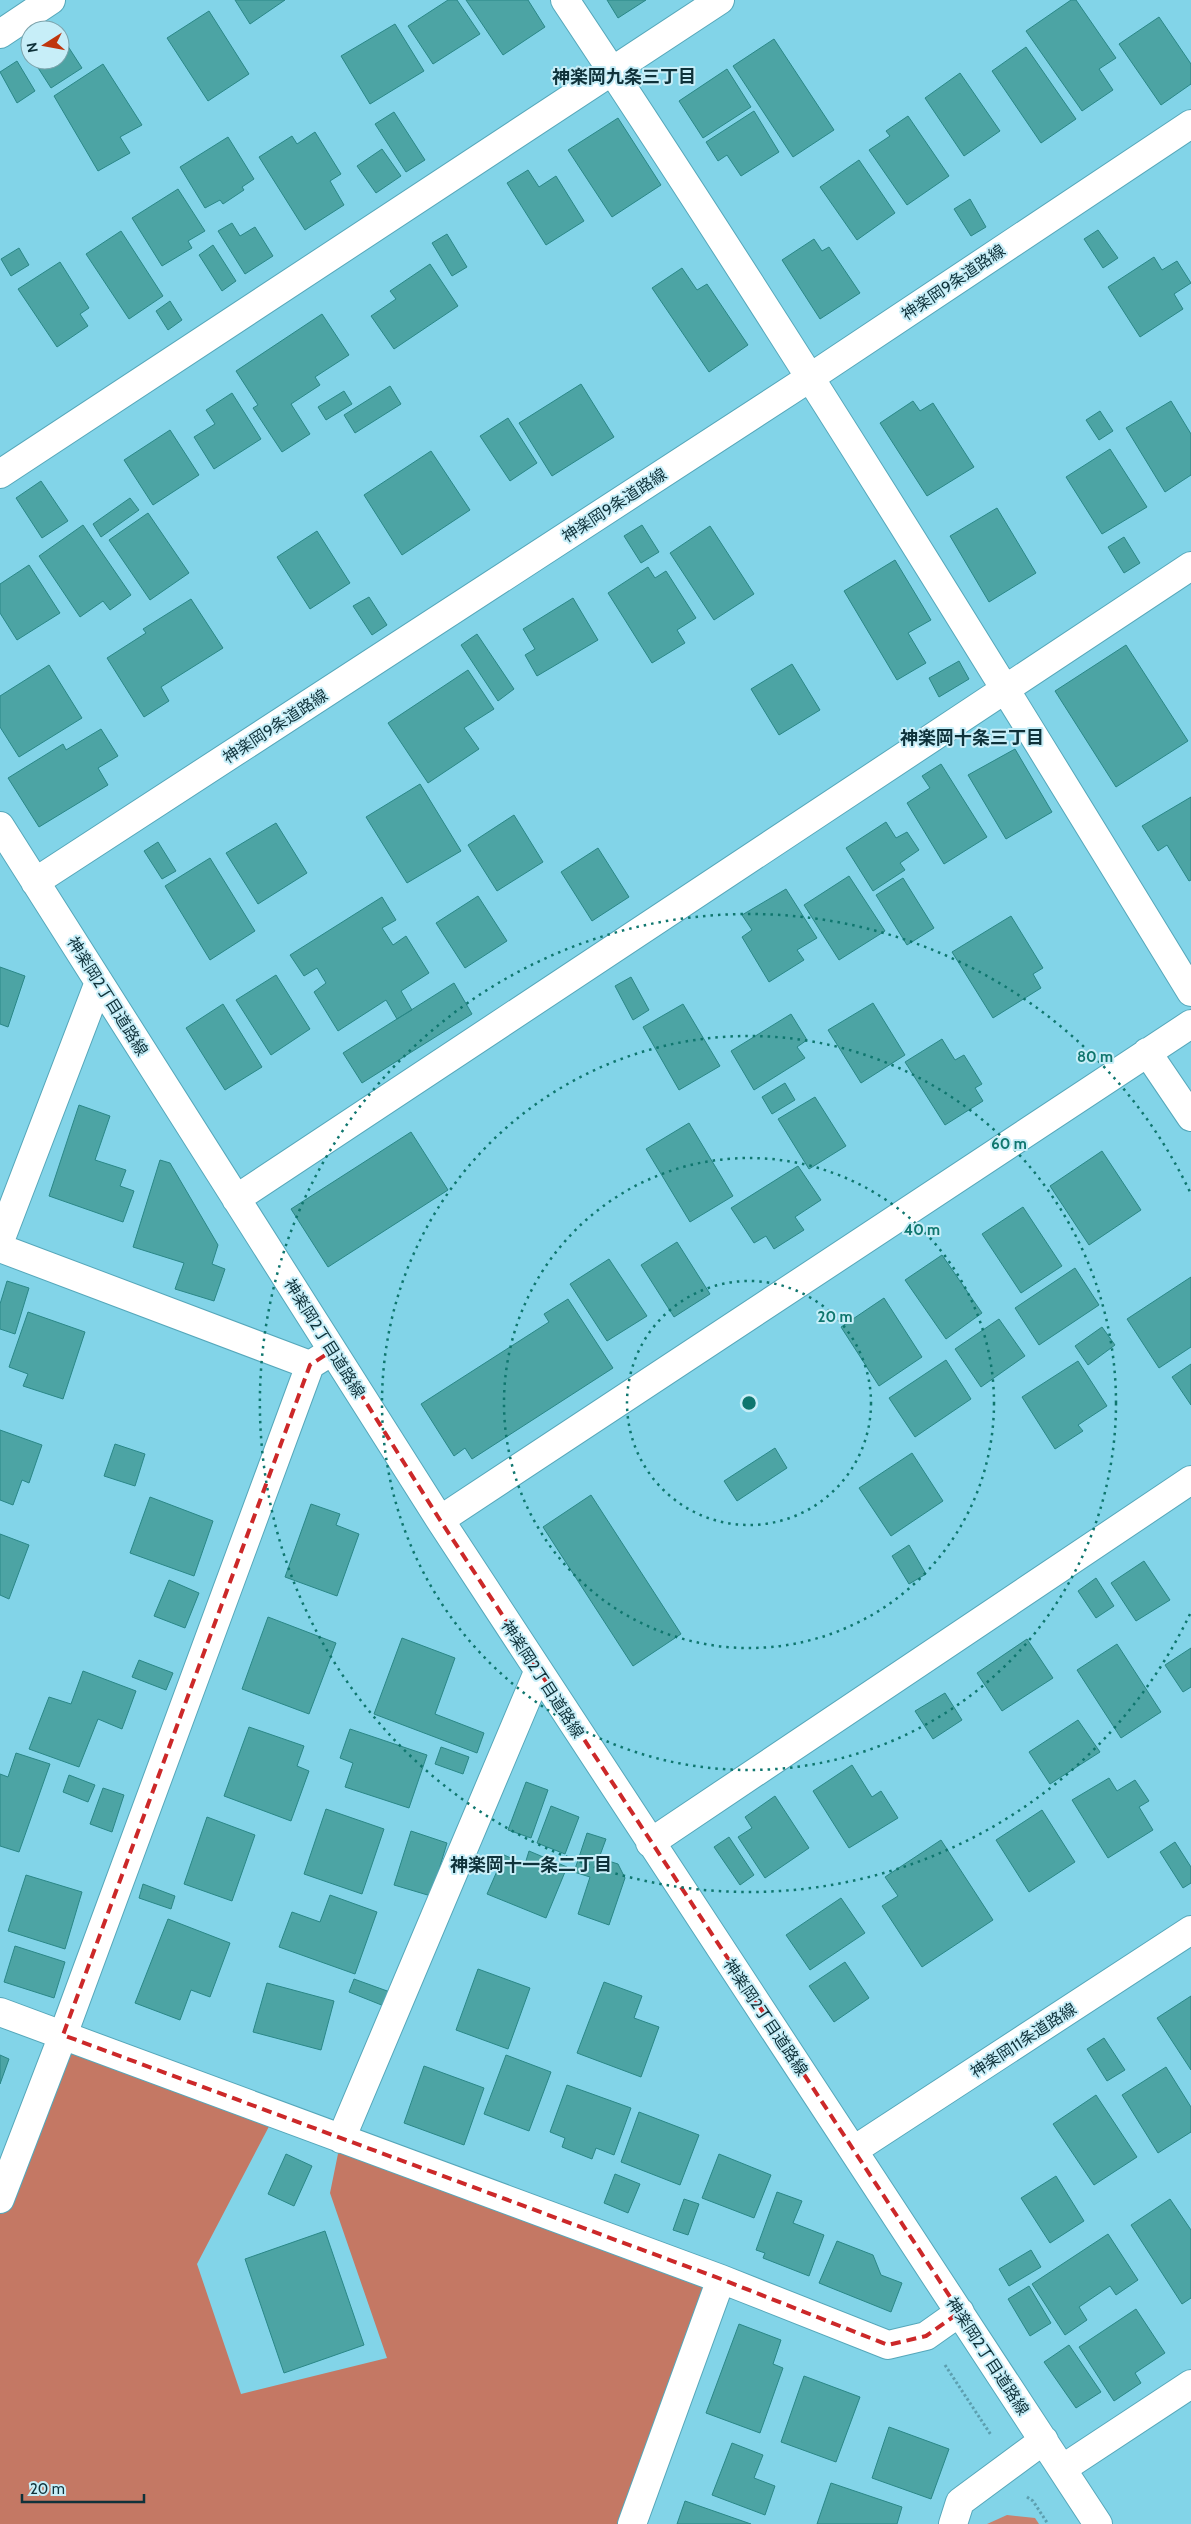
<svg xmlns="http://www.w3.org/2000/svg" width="1191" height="2524" viewBox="0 0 1191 2524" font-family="Cabin,'Noto Sans JP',sans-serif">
	<rect width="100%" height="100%" fill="#82d4e8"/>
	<path fill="#c9816e" d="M 1007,2515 L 1035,2518 L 1039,2524 L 987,2524 Z"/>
	<path fill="#c47864" d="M 63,2035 L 275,2115 L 197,2264 L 241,2394 L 387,2358 L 330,2193 L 341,2139 L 721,2279 L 632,2524 L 0,2524 L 0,2199 Z"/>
	<path fill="#4ca4a4" stroke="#2a8787" d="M 235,0 L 285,0 L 250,24 Z
		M 448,0 L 457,0 L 480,34 L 433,64 L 408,26 Z
		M 466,0 L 528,0 L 545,27 L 503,55 Z
		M 607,0 L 646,0 L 618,18 Z
		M 1071,0 L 1076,0 L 1116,58 L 1099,69 L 1113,90 L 1082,111 L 1026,31 Z
		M 209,11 L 249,74 L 208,101 L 167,38 Z
		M 1159,17 L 1191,64 L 1191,84 L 1161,105 L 1119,44 Z
		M 395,24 L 424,71 L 370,104 L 341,56 Z
		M 60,34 L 82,68 L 51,88 L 33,60 L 60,60 Z
		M 774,39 L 834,130 L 793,157 L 733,66 Z
		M 1026,47 L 1076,119 L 1041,143 L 992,71 Z
		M 17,61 L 35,91 L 17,103 L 0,72 Z
		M 103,64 L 142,125 L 120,137 L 130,153 L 98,171 L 54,96 Z
		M 727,69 L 751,107 L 703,138 L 679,101 Z
		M 960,73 L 1000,131 L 964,156 L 925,98 Z
		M 754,111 L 779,152 L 741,176 L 727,155 L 718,161 L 706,142 Z
		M 394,112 L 425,160 L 406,172 L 375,124 Z
		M 908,116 L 949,176 L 907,205 L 869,150 L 890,136 L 886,131 Z
		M 618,118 L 661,185 L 612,217 L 568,150 Z
		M 315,132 L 341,174 L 330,181 L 344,205 L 305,230 L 259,157 L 292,136 L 297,144 Z
		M 228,137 L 254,179 L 242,187 L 244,190 L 223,204 L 220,200 L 205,208 L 180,167 Z
		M 382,149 L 401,176 L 376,193 L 357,166 Z
		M 859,160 L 895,213 L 857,240 L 820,187 Z
		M 528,170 L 539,187 L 556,176 L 584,221 L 546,245 L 507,183 Z
		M 178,189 L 205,231 L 188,241 L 192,248 L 162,266 L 132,218 Z
		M 970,199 L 986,227 L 971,236 L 954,209 Z
		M 232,223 L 240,236 L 255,227 L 273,256 L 245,274 L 218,231 Z
		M 1098,230 L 1118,258 L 1103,268 L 1084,239 Z
		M 121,231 L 163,296 L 129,319 L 86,254 Z
		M 447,234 L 467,267 L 452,276 L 432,243 Z
		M 814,239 L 822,251 L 829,247 L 860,293 L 820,319 L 782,260 Z
		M 213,245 L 236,281 L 222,291 L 199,255 Z
		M 19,248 L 29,265 L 11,276 L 1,259 Z
		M 1154,257 L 1162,270 L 1177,261 L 1191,283 L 1174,294 L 1183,309 L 1140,337 L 1108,287 Z
		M 60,262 L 89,308 L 80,314 L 88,326 L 57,347 L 18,289 Z
		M 430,264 L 458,306 L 394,349 L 371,316 L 396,299 L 390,291 Z
		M 682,268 L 697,290 L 707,284 L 748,345 L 709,372 L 652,288 Z
		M 170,301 L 182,320 L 168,330 L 156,311 Z
		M 322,314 L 349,355 L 315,377 L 320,385 L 291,404 L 310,434 L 282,452 L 253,408 L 258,405 L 236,371 Z
		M 581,384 L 614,437 L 552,476 L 519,423 Z
		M 390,386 L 401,404 L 355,433 L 344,415 Z
		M 344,391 L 352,404 L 326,420 L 318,407 Z
		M 232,393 L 261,439 L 214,469 L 194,437 L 215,424 L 206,410 Z
		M 913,401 L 920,411 L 933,403 L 974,467 L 927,496 L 880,423 Z
		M 1171,401 L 1191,434 L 1191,475 L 1165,492 L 1126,428 Z
		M 1100,411 L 1113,431 L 1099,440 L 1086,420 Z
		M 508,418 L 537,463 L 510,481 L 480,436 Z
		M 170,430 L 199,475 L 153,505 L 124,460 Z
		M 1110,449 L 1147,507 L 1102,534 L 1066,477 Z
		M 431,451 L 470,510 L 402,555 L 364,495 Z
		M 41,481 L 68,521 L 42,538 L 16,498 Z
		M 130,498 L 139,510 L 101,537 L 93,524 Z
		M 997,508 L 1036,573 L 989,602 L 950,536 Z
		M 148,513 L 189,573 L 150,600 L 109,540 Z
		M 83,525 L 131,595 L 110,610 L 103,601 L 80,617 L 39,556 Z
		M 642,525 L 659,552 L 641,563 L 624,536 Z
		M 710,526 L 754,594 L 714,620 L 670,553 Z
		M 317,531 L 350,583 L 310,609 L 277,557 Z
		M 1124,537 L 1140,563 L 1124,573 L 1108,547 Z
		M 895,560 L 931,620 L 908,633 L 926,663 L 897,680 L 844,591 Z
		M 29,565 L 60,613 L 17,640 L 0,613 L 0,584 Z
		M 648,567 L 655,578 L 666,571 L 696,618 L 677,630 L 685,643 L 652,663 L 608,593 Z
		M 369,597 L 387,625 L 372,635 L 353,606 Z
		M 573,598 L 598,640 L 537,676 L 525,655 L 535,649 L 523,629 Z
		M 191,599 L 223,648 L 161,687 L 169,701 L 144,717 L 107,658 L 146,633 L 143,629 Z
		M 477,634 L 514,689 L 498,701 L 461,645 Z
		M 1126,645 L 1188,741 L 1116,787 L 1055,691 Z
		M 959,661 L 969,679 L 939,697 L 929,678 Z
		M 792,664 L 820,710 L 779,735 L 751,689 Z
		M 49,665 L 82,718 L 19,757 L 0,727 L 0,696 Z
		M 468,670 L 494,709 L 464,728 L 479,749 L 428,783 L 388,723 Z
		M 101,729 L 118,756 L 98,768 L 108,785 L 39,827 L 8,778 L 63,744 L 66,750 Z
		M 1015,749 L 1052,812 L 1006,839 L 968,775 Z
		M 941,764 L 987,837 L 944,864 L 907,803 L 930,788 L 922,776 Z
		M 420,784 L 461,851 L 407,883 L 366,817 Z
		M 1191,797 L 1191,880 L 1189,881 L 1167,845 L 1158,851 L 1142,826 Z
		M 514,815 L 543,862 L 497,891 L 468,845 Z
		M 886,822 L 896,838 L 907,832 L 919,850 L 900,863 L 905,870 L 873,891 L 846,848 Z
		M 276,823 L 307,873 L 258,904 L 226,853 Z
		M 158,842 L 176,871 L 162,879 L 144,851 Z
		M 598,848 L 629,897 L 592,921 L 561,872 Z
		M 210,858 L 255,931 L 210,960 L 165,886 Z
		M 849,876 L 885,931 L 839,960 L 804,905 Z
		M 903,878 L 934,928 L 907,945 L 876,895 Z
		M 786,889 L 817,938 L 797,950 L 804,960 L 769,982 L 742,937 L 752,930 L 742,915 Z
		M 478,896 L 507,941 L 465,968 L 436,923 Z
		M 382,897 L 396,920 L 382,928 L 393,945 L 406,936 L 429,973 L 401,991 L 412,1010 L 397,1019 L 386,1000 L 338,1031 L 314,992 L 326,983 L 317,968 L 304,976 L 290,955 Z
		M 1011,916 L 1043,968 L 1033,974 L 1041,988 L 993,1018 L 952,952 Z
		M 0,967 L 25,976 L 8,1027 L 0,1024 Z
		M 276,975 L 310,1029 L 271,1055 L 236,1000 Z
		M 631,977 L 649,1010 L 633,1020 L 615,986 Z
		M 454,983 L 472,1014 L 362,1083 L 343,1053 Z
		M 873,1003 L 905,1055 L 861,1083 L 828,1030 Z
		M 223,1004 L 262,1067 L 225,1090 L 186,1028 Z
		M 683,1004 L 720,1066 L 679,1090 L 643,1027 Z
		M 791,1014 L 807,1040 L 797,1047 L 805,1058 L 754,1090 L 731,1051 Z
		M 942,1039 L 955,1060 L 964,1055 L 982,1084 L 975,1088 L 983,1101 L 945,1125 L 905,1062 Z
		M 785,1083 L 795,1100 L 772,1114 L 762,1097 Z
		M 815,1097 L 846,1146 L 809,1169 L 778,1119 Z
		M 79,1105 L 110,1116 L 95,1160 L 126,1170 L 120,1186 L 134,1191 L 123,1222 L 49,1196 Z
		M 689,1123 L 733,1196 L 690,1222 L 646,1149 Z
		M 411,1132 L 448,1190 L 328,1267 L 291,1209 Z
		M 1102,1151 L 1141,1210 L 1089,1245 L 1050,1186 Z
		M 160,1160 L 170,1163 L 218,1245 L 212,1264 L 225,1269 L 214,1301 L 175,1289 L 184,1263 L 133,1247 Z
		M 798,1166 L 821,1200 L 795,1217 L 804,1230 L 774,1249 L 766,1236 L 754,1243 L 731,1208 Z
		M 1023,1207 L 1062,1266 L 1021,1293 L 982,1234 Z
		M 677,1242 L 710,1294 L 674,1317 L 641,1265 Z
		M 942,1255 L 982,1313 L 946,1339 L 905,1280 Z
		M 609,1259 L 647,1316 L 607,1341 L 570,1284 Z
		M 1075,1268 L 1099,1305 L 1039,1345 L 1015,1308 Z
		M 1191,1277 L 1191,1347 L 1159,1368 L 1127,1319 Z
		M 7,1281 L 29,1288 L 15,1334 L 0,1329 L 0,1304 Z
		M 884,1298 L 922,1357 L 879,1386 L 841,1327 Z
		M 568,1299 L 613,1368 L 472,1459 L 465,1448 L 454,1456 L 421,1404 L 549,1322 L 544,1314 Z
		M 28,1312 L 85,1332 L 63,1399 L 23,1386 L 28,1374 L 9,1367 Z
		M 999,1319 L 1025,1356 L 981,1387 L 955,1349 Z
		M 1102,1327 L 1115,1345 L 1088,1365 L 1075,1346 Z
		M 946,1360 L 971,1399 L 915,1437 L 889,1398 Z
		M 1078,1361 L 1107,1406 L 1078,1425 L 1083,1431 L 1055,1449 L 1022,1397 Z
		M 1191,1364 L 1191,1405 L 1172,1377 Z
		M 0,1430 L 42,1445 L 29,1483 L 22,1480 L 13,1505 L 0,1500 Z
		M 115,1444 L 145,1454 L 135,1486 L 104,1476 Z
		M 775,1448 L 787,1468 L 737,1501 L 724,1481 Z
		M 912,1453 L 943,1501 L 891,1536 L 859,1488 Z
		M 591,1495 L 681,1634 L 633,1666 L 543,1527 Z
		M 150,1497 L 213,1521 L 194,1576 L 130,1553 Z
		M 311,1504 L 340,1514 L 336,1525 L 359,1534 L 337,1596 L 285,1577 Z
		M 0,1534 L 29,1545 L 9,1599 L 0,1595 Z
		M 909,1545 L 926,1574 L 909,1584 L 892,1556 Z
		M 1144,1561 L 1170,1600 L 1136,1621 L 1111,1583 Z
		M 1096,1578 L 1114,1606 L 1096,1618 L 1078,1591 Z
		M 169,1580 L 199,1593 L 185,1628 L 154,1616 Z
		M 268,1617 L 336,1643 L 309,1714 L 242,1689 Z
		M 402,1638 L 455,1658 L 435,1714 L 484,1733 L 477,1753 L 374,1714 Z
		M 1027,1639 L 1053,1678 L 1002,1711 L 977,1673 Z
		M 1117,1644 L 1161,1712 L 1121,1738 L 1077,1670 Z
		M 1191,1648 L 1191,1687 L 1183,1692 L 1165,1665 Z
		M 139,1660 L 173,1673 L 166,1690 L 132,1677 Z
		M 83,1671 L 136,1691 L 122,1729 L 98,1719 L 79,1767 L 29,1749 L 49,1697 L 71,1704 Z
		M 945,1693 L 962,1720 L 933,1739 L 915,1711 Z
		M 1078,1720 L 1100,1752 L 1050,1784 L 1029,1752 Z
		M 249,1727 L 304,1746 L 297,1766 L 309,1771 L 291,1821 L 224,1796 Z
		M 350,1729 L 427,1755 L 409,1808 L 345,1787 L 353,1763 L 340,1758 Z
		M 441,1747 L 469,1757 L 463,1774 L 435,1764 Z
		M 16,1753 L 50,1764 L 19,1852 L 0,1846 L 0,1774 L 8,1777 Z
		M 852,1765 L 872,1797 L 881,1791 L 898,1818 L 849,1848 L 813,1791 Z
		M 69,1775 L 95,1785 L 88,1802 L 63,1792 Z
		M 1109,1778 L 1117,1791 L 1135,1780 L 1149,1801 L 1139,1807 L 1153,1830 L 1108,1858 L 1072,1800 Z
		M 526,1782 L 548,1790 L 531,1838 L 508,1830 Z
		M 103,1788 L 124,1795 L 112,1832 L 90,1824 Z
		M 775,1796 L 809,1848 L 765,1878 L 738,1837 L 752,1828 L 745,1817 Z
		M 551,1806 L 579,1817 L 565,1854 L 537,1843 Z
		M 326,1809 L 384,1829 L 362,1894 L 304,1874 Z
		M 1042,1810 L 1075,1862 L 1029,1892 L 996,1840 Z
		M 207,1817 L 255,1835 L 232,1901 L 184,1884 Z
		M 411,1831 L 447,1843 L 431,1896 L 394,1885 Z
		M 587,1833 L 606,1839 L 599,1858 L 618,1864 L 625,1878 L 609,1925 L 578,1914 L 590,1877 L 574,1872 Z
		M 729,1837 L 754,1875 L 740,1885 L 714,1847 Z
		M 941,1840 L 993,1920 L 922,1967 L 882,1906 L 898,1896 L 885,1877 Z
		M 1175,1842 L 1191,1867 L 1191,1883 L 1183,1888 L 1160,1852 Z
		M 529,1851 L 567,1867 L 546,1918 L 487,1894 L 504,1855 L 525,1864 Z
		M 26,1875 L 82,1892 L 65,1949 L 8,1931 Z
		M 143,1884 L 175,1896 L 171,1909 L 139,1898 Z
		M 330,1895 L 377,1912 L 355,1974 L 279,1947 L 292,1912 L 320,1922 Z
		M 841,1898 L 865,1933 L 810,1970 L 786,1935 Z
		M 168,1919 L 230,1943 L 210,1997 L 191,1990 L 180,2020 L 135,2003 Z
		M 15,1946 L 65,1962 L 54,1998 L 4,1982 Z
		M 845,1962 L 869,1998 L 834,2022 L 809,1986 Z
		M 478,1969 L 530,1988 L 508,2049 L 456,2030 Z
		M 354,1979 L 390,1992 L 384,2006 L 349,1992 Z
		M 604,1982 L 642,1996 L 634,2018 L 659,2027 L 641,2077 L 577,2053 Z
		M 267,1983 L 334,2001 L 321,2050 L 253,2032 Z
		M 1191,1996 L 1191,2070 L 1157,2018 Z
		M 1104,2038 L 1125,2070 L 1107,2081 L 1087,2049 Z
		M 0,2055 L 9,2059 L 0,2084 Z
		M 506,2055 L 551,2072 L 529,2131 L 484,2114 Z
		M 424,2066 L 484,2088 L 464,2145 L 404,2123 Z
		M 1166,2067 L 1191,2107 L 1191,2132 L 1158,2153 L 1122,2095 Z
		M 567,2085 L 631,2108 L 614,2155 L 596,2148 L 592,2159 L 562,2147 L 565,2138 L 550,2132 Z
		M 1096,2095 L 1137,2157 L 1094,2185 L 1053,2124 Z
		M 639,2112 L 699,2135 L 680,2185 L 621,2162 Z
		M 286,2154 L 312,2166 L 294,2206 L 268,2194 Z
		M 719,2154 L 771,2175 L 754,2218 L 702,2198 Z
		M 615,2174 L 640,2184 L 628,2213 L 604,2203 Z
		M 1056,2176 L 1084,2221 L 1050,2243 L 1021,2198 Z
		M 777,2192 L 802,2201 L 793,2223 L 824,2235 L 809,2276 L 763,2258 L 765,2253 L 756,2250 Z
		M 684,2199 L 699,2204 L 688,2235 L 673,2230 Z
		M 1170,2199 L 1191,2230 L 1191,2298 L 1182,2304 L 1131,2225 Z
		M 325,2231 L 364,2345 L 284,2373 L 245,2259 Z
		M 1108,2234 L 1138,2280 L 1116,2295 L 1110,2286 L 1079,2307 L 1087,2320 L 1065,2335 L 1032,2284 Z
		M 837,2241 L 873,2255 L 881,2275 L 902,2283 L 891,2312 L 819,2283 Z
		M 1031,2250 L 1041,2267 L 1009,2286 L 999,2269 Z
		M 1029,2286 L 1051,2323 L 1030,2336 L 1008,2299 Z
		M 1136,2309 L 1165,2353 L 1135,2373 L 1141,2383 L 1114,2401 L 1079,2347 Z
		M 739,2324 L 781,2340 L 773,2364 L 783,2368 L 760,2433 L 706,2413 Z
		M 1069,2345 L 1101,2392 L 1076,2408 L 1044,2362 Z
		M 804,2376 L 860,2397 L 836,2462 L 781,2442 Z
		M 889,2427 L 949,2449 L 931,2499 L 872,2478 Z
		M 732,2443 L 763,2455 L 754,2478 L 775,2486 L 765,2515 L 712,2495 Z
		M 831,2483 L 902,2507 L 897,2524 L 817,2524 Z
		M 685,2501 L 751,2524 L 677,2524 Z"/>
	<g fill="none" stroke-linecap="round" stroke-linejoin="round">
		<g stroke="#55a7ba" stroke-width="30">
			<path id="minor" d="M 565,0 C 782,326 987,658 1191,992
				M 0,34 L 51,0
				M 0,474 L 720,0
				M 0,826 L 440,1520 L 1098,2524
				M 35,882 L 811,377 L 1191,124
				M 1147,1052 L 1191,1117
				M 236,1199 L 1191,566
				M 0,1241 L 99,982
				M 0,1248 L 310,1365 L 326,1355
				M 440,1520 L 1191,1024
				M 650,1843 L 1191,1480
				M 0,2012 L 721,2279 L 888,2345 L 926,2336 L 960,2312
				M 341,2139 L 538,1672
				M 854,2150 L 1191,1930
				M 0,2199 L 63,2035 L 310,1365
				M 1062,2469 L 1191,2384
				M 632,2524 L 721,2279
				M 953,2524 L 960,2502 L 1044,2440"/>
		</g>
		<path stroke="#5c9faf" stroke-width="3" stroke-dasharray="2.5 2.5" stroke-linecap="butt" d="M 945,2365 L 991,2435
			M 1027,2497 L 1033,2501 L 1048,2524"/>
		<use href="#minor" stroke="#fff" stroke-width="28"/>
	</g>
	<path fill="none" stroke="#cc2829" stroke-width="4" stroke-dasharray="10 6" stroke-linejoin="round" d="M 333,1350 L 440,1520 L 960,2312 L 926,2336 L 888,2345 L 721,2279 L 63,2035 L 310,1365 Z"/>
	<g fill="none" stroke="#0f766e" stroke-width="2.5" stroke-dasharray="2.5 5">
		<circle cx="749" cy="1403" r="122"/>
		<circle cx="749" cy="1403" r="245"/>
		<circle cx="749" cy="1403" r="367"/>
		<path d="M1190 1614A489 489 0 1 1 1190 1192"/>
	</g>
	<g text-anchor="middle" stroke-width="4" stroke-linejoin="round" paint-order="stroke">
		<g font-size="16" fill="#0f323a" stroke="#c7eef8">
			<text transform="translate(953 282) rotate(-34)" y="6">神楽岡9条道路線</text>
			<text transform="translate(614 505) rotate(-33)" y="6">神楽岡9条道路線</text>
			<text transform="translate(275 726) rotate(-33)" y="6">神楽岡9条道路線</text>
			<text transform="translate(108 996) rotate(58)" y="6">神楽岡2丁目道路線</text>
			<text transform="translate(325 1338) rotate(58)" y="6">神楽岡2丁目道路線</text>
			<text transform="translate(543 1679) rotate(57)" y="6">神楽岡2丁目道路線</text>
			<text transform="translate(766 2017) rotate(56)" y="6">神楽岡2丁目道路線</text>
			<text transform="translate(1023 2040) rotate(-33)" y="6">神楽岡11条道路線</text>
			<text transform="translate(988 2356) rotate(57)" y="6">神楽岡2丁目道路線</text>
		</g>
		<g font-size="18" font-weight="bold" fill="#0f323a" stroke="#c7eef8">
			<text x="624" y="83">神楽岡九条三丁目</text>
			<text x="972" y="744">神楽岡十条三丁目</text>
			<text x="531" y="1871">神楽岡十一条二丁目</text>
		</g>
	</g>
	<circle cx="749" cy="1403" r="8" fill="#0f766e" stroke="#c7eef8" stroke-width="2.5"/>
	<g font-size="15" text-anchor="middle" font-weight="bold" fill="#0f766e" stroke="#c7eef8" stroke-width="4" stroke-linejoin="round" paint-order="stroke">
		<text x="1095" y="1062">80 m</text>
		<text x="1009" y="1149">60 m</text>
		<text x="922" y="1235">40 m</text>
		<text x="835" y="1322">20 m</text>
	</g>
	<g transform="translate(45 45) rotate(259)"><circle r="24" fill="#c7eef8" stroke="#7da3ac"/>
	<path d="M0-4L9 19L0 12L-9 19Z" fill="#bf360d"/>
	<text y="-8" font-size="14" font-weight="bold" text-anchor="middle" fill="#0f323a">N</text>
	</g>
	<path d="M22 2494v8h122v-8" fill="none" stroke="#0f323a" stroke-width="2.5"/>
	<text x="30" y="2494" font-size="15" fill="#0f323a" stroke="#c7eef8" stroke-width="4" paint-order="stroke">20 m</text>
</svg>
